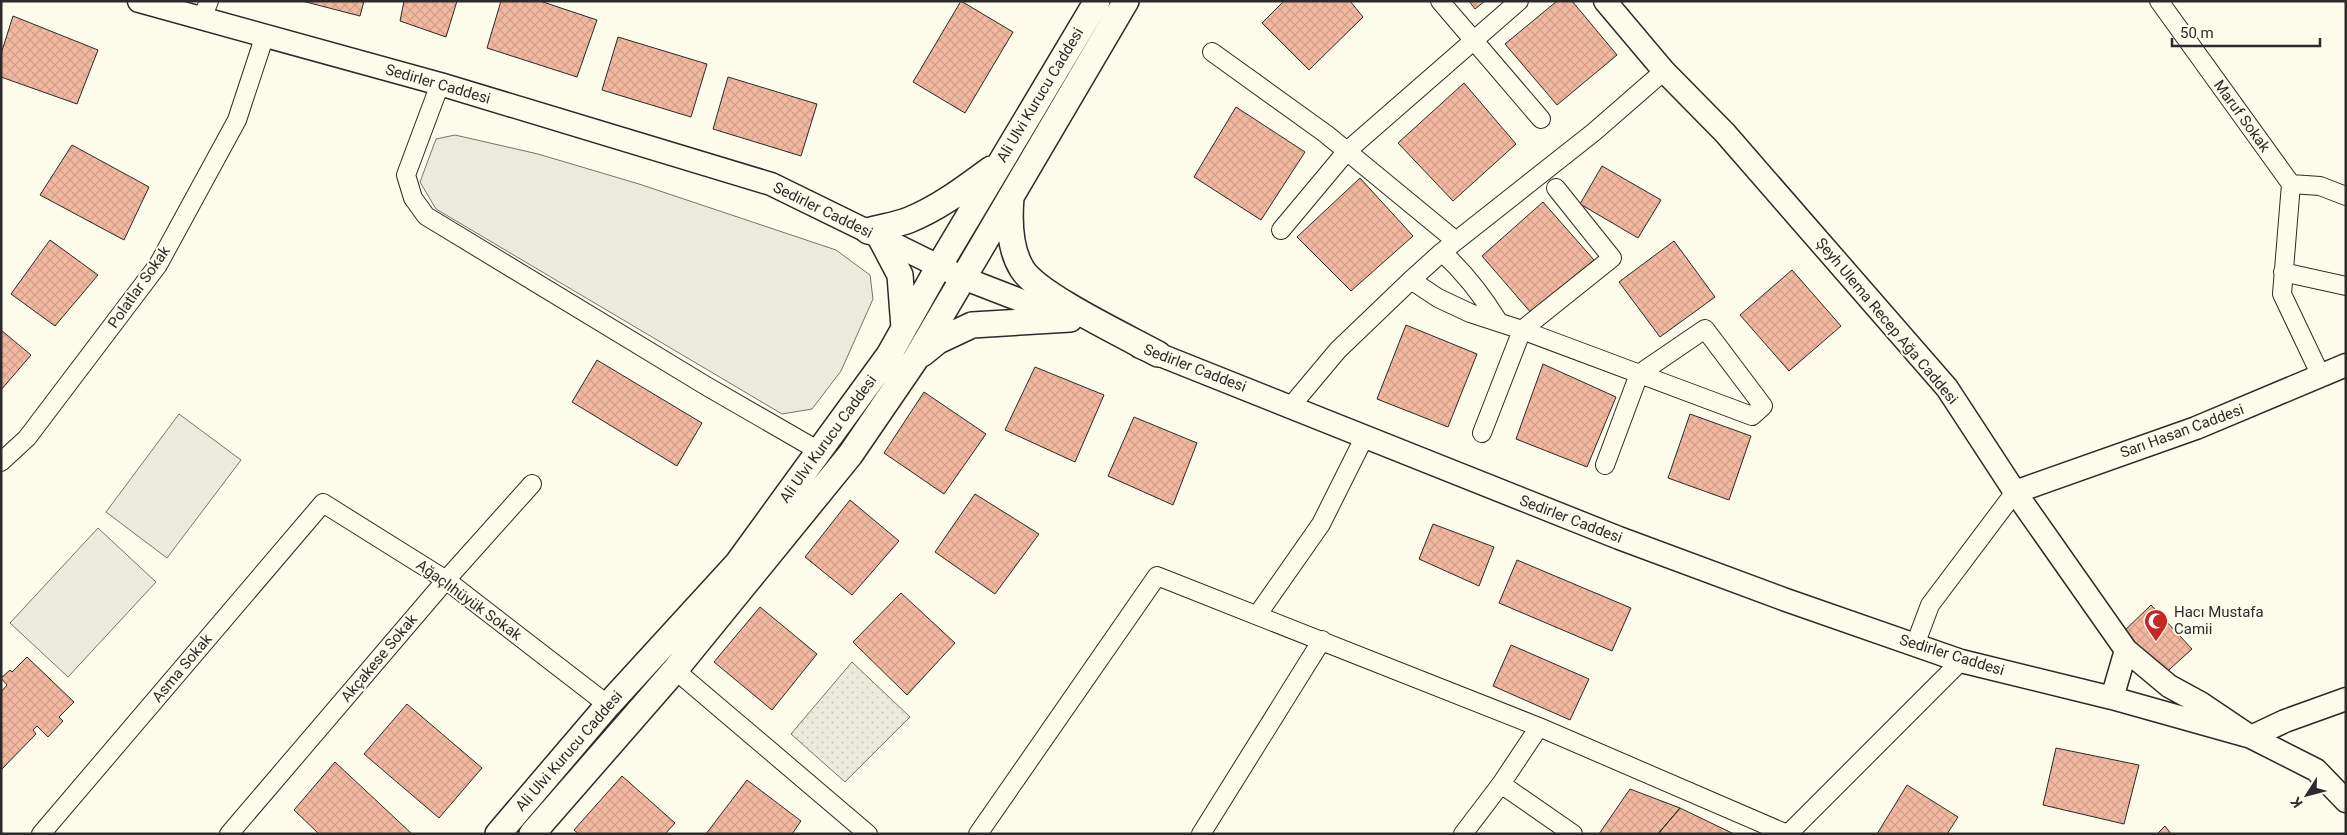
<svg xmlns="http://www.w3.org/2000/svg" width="2347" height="835" viewBox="0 0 2347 835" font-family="Roboto,sans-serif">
	<defs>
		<pattern id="grass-dots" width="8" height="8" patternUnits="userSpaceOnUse" patternTransform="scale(1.25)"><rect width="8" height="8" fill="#ecebdb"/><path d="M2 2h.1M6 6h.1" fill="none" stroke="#cbcabc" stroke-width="1.8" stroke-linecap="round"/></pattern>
		<pattern id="building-cross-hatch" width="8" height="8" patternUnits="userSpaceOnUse" patternTransform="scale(1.25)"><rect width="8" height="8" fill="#f2b8a0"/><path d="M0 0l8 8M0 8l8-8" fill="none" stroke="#d09e8a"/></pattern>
	</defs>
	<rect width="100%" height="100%" fill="#fdfbea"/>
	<path fill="url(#grass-dots)" stroke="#74746e" d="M 852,662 L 910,717 L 845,782 L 791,734 Z"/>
	<path fill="#ecebdb" stroke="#74746e" d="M 455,135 L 538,154 L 639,184 L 836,250 L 870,275 L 873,299 L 841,371 L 812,409 L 782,414 L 436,209 L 420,182 L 436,139 Z
		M 179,414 L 241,460 L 167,558 L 106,512 Z
		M 98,528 L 156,582 L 68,677 L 10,623 Z"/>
	<path fill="url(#building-cross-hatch)" stroke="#2b2b2b" d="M 302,1 L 364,1 L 360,16 Z
		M 404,1 L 457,1 L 446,37 L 400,21 Z
		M 501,1 L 540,1 L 597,20 L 577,77 L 487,48 Z
		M 961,1 L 1013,32 L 965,113 L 913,82 Z
		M 1284,1 L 1350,1 L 1363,17 L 1309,70 L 1262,23 Z
		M 1469,1 L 1485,1 L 1475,9 Z
		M 1557,1 L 1572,1 L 1617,55 L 1557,105 L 1505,44 Z
		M 13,16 L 98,50 L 77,104 L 1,77 L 1,54 Z
		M 618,37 L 707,64 L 691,117 L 602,90 Z
		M 728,77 L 817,104 L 801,156 L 713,129 Z
		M 1464,83 L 1516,144 L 1453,201 L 1398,143 Z
		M 1236,107 L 1305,152 L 1261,220 L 1194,177 Z
		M 72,145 L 149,187 L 124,240 L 40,195 Z
		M 1602,166 L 1661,200 L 1638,238 L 1580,204 Z
		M 1360,178 L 1413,236 L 1351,291 L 1297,237 Z
		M 1543,202 L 1594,260 L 1532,314 L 1482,256 Z
		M 50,240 L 98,275 L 55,326 L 11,294 Z
		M 1674,241 L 1715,297 L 1660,337 L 1619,282 Z
		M 1792,270 L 1841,326 L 1789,371 L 1740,315 Z
		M 1406,325 L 1477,354 L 1448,427 L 1377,399 Z
		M 1,330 L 31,355 L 1,390 Z
		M 597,360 L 702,423 L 677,466 L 572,402 Z
		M 1543,364 L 1616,397 L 1587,467 L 1516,439 Z
		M 1035,367 L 1104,395 L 1075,462 L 1005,430 Z
		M 924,392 L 986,434 L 944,494 L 884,453 Z
		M 1690,414 L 1751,436 L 1729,500 L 1668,478 Z
		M 1134,417 L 1197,443 L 1173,505 L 1108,476 Z
		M 975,494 L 1039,534 L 995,594 L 935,552 Z
		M 850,500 L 899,541 L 852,595 L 805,557 Z
		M 1433,524 L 1494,547 L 1479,586 L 1419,559 Z
		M 1517,560 L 1631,608 L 1612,651 L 1499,603 Z
		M 901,593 L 955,643 L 907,695 L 853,642 Z
		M 2151,605 L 2192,649 L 2160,678 L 2120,635 Z
		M 760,607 L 817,654 L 772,710 L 714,662 Z
		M 1511,645 L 1589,679 L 1570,720 L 1493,686 Z
		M 27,657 L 74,702 L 59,717 L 63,721 L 48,737 L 37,726 L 33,730 L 36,734 L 1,770 L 1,692 L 7,685 L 1,678 L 10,670 L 12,672 Z
		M 407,704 L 482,768 L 439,818 L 364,754 Z
		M 2056,748 L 2139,765 L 2124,824 L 2043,805 Z
		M 335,762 L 412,834 L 319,834 L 294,810 Z
		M 622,776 L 675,823 L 665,834 L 579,834 L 574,830 Z
		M 747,780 L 801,821 L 792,834 L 706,834 Z
		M 1907,785 L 1958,817 L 1947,834 L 1877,834 Z
		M 1630,789 L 1680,808 L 1658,834 L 1599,834 Z
		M 1680,808 L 1734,834 L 1658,834 Z
		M 2165,826 L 2171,834 L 2157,834 Z"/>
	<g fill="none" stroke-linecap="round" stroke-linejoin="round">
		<g stroke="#2b2b2b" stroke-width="20">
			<path id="minor" d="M 1440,1 L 1541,119
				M 2159,1 L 2291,184 L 2320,186 L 2346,196
				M 202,18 L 209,1
				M 1212,52 L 1326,134 L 1456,241
				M 440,84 L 406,175 L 413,198 L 426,216 L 708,387 L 819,451
				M 2291,184 L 2282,294 L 2321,376
				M 1281,230 L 1347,151 L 1519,1
				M 1442,252 C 1465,273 1482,295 1498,321
				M 2283,272 L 2346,286
				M 1411,280 L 1438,298 L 1470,313 L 1522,330 L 1752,416 L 1763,406 L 1705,329 L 1639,374 L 1605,465
				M 1291,406 L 1338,350 L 1411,280 L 1442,252 L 1594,132 L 1664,71
				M 1482,433 L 1522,330 L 1612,258 L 1556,188
				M 1,462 L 27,438 L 158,265 L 237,120 L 265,35
				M 1258,614 L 1321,524 L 1364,438
				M 1915,645 L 1930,605 L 2015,492
				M 675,670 L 868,834
				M 1501,784 L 1573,834
				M 41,834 L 323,503 L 446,580 L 608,705
				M 229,834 L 446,580 L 532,484
				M 978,834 L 1157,576 L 1539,727 L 1787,834
				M 1201,834 L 1322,640
				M 1463,834 L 1501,784 L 1539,727
				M 1788,834 L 1961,661"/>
		</g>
		<g stroke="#2b2b2b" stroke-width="25">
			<path id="tertiary" d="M 139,1 L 440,84 L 771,184 L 963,278 L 1069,319
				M 1605,1 L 1664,71 L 1725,133 L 1947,388 L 2015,492 L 2126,650 L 2169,686 L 2202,704 L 2251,737 L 2316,770 L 2346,801
				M 1140,347 L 1619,538 L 1786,600 L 1961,661 L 2112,698 L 2251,737
				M 2015,492 L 2196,428 L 2346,365
				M 2112,698 L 2126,650
				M 2251,737 L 2285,721 L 2346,699"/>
		</g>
		<g stroke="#2b2b2b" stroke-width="28">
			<path id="secondary" d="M 1011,197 C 1009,221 1009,248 1022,269 C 1038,295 1127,337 1158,354
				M 868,231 C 882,227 896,225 909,220 C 939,208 965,188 991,169
				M 880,237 L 900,275 L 904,328
				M 922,354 L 938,341 L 972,325 L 1070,319
				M 498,834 L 608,705 L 737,564 L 889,355 L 939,266 L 1097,1
				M 532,834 L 675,670 L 850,455 L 915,360 L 1126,1"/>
		</g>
		<use href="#minor" stroke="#fdfbea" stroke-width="18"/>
		<use href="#tertiary" stroke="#fdfbea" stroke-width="22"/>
		<use href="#secondary" stroke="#fdfbea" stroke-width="25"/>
	</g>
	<defs>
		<g id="mosque-pin" transform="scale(1.25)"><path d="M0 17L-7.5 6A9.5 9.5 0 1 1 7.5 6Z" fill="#c62828" stroke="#fdfbea"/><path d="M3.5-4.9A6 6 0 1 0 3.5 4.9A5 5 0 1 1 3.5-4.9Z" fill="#fff"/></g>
	</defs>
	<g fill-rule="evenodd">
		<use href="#mosque-pin" x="2156" y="621"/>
	</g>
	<g text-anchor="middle" stroke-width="4" stroke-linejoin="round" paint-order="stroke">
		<g font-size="15" fill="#2b2b2b" stroke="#fdfbea">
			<text transform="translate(438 84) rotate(16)" y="5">Sedirler Caddesi</text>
			<text transform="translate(1040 95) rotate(-59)" y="5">Ali Ulvi Kurucu Caddesi</text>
			<text transform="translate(2242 116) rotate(54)" y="5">Maruf Sokak</text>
			<text transform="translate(823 210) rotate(26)" y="5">Sedirler Caddesi</text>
			<text transform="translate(139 287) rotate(-55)" y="5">Polatlar Sokak</text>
			<text transform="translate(1887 321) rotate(50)" y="5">Şeyh Ulema Recep Ağa Caddesi</text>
			<text transform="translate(1195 368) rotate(21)" y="5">Sedirler Caddesi</text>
			<text transform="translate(2182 431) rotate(-20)" y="5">Sarı Hasan Caddesi</text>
			<text transform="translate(828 439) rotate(-54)" y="5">Ali Ulvi Kurucu Caddesi</text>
			<text transform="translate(1571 519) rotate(21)" y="5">Sedirler Caddesi</text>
			<text transform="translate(469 600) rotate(36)" y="5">Ağaçlıhüyük Sokak</text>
			<text transform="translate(1952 655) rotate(17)" y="5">Sedirler Caddesi</text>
			<text transform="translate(379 658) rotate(-50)" y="5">Akçakese Sokak</text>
			<text transform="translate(182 668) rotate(-50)" y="5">Asma Sokak</text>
			<text transform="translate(569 751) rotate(-49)" y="5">Ali Ulvi Kurucu Caddesi</text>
		</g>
		<g font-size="15" fill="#2b2b2b" stroke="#fdfbea" text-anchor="start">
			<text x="2174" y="617">Hacı Mustafa<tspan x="2174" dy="17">Camii</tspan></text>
		</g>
	</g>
	<rect width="2347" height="835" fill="none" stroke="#2b2b2b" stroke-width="5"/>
	<g transform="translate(2307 795) rotate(234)" stroke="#fdfbea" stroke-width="4" paint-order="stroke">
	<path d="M0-4L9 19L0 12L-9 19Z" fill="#2b2b2b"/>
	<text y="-8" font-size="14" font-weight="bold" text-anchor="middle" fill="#2b2b2b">K</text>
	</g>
	<path d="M2172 38v8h148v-8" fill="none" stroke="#2b2b2b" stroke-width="2.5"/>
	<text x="2180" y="38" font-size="15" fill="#2b2b2b" stroke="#fdfbea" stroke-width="4" paint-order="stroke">50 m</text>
</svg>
